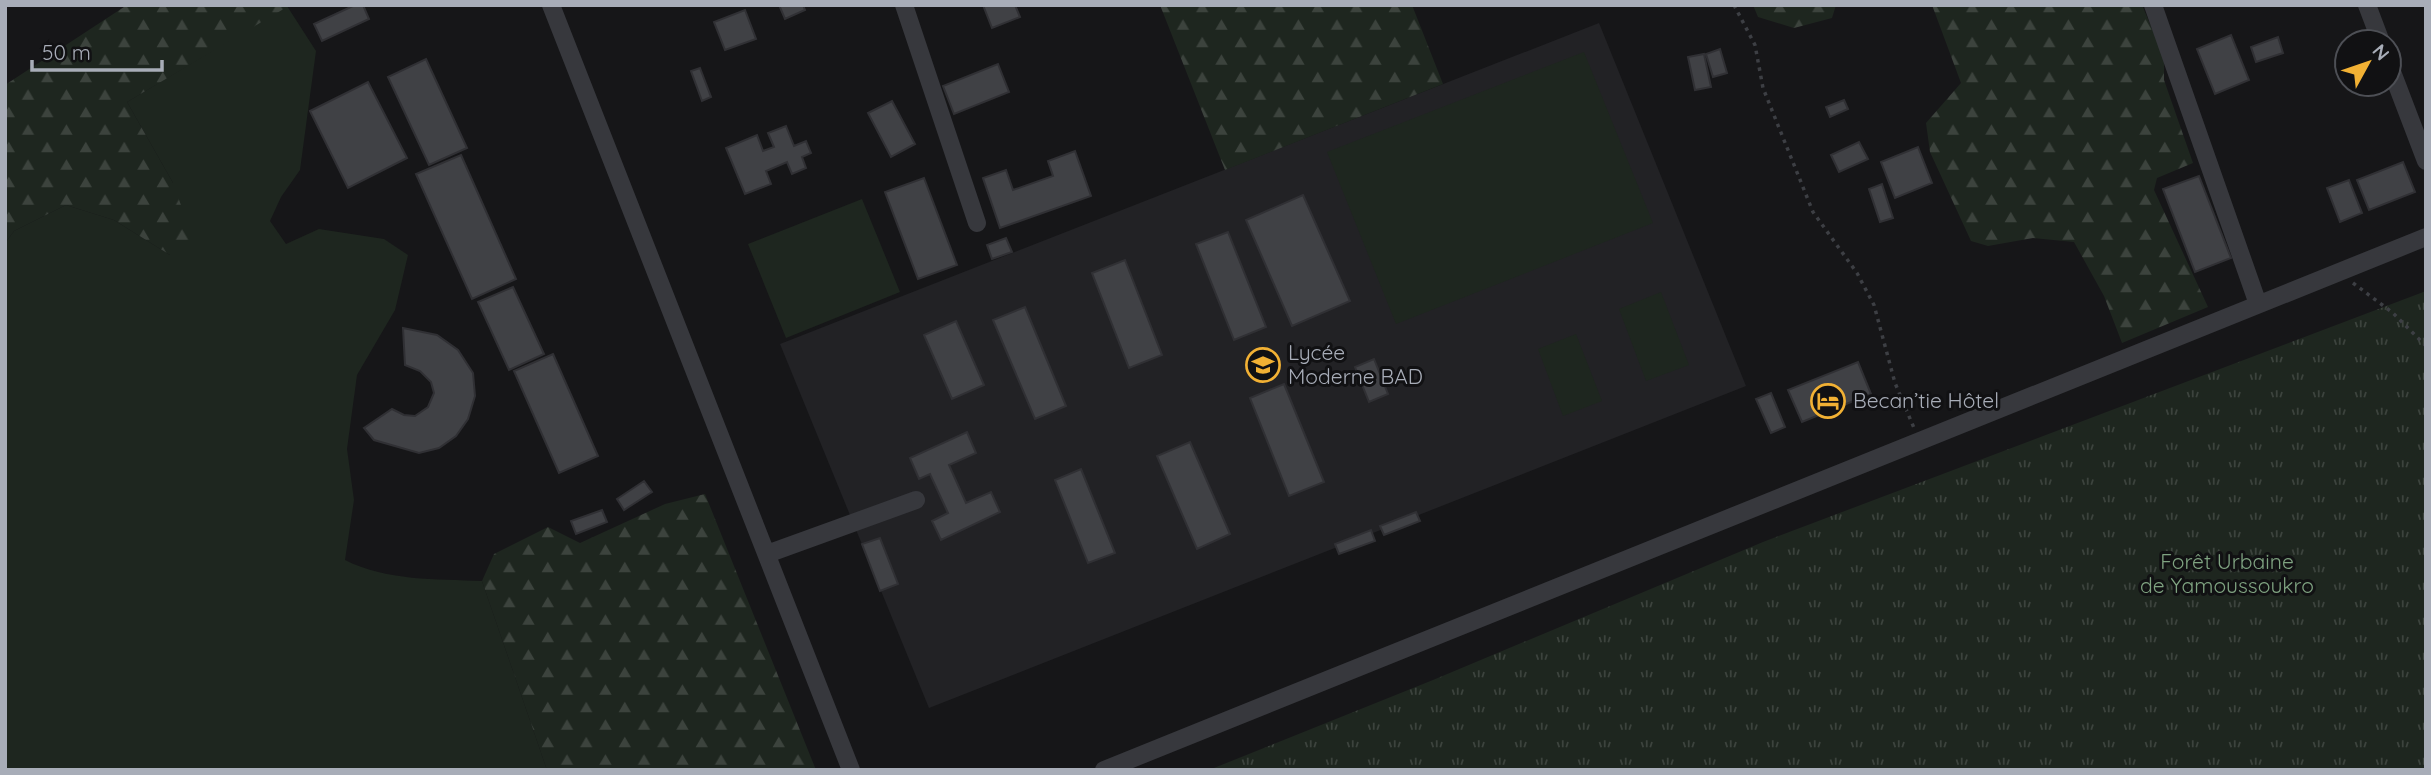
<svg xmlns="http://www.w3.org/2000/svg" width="2431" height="775" viewBox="0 0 2431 775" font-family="Quicksand,sans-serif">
	<defs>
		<pattern id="forest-firs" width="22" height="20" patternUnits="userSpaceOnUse" patternTransform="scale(1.75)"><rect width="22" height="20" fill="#1e261f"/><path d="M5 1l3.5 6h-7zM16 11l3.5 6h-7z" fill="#3c433d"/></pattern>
		<pattern id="park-tufts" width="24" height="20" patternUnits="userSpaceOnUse" patternTransform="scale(1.75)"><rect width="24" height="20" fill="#1e261f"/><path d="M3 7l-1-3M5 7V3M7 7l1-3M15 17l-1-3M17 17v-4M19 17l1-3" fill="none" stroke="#3c433d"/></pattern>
	</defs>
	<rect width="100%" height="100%" fill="#161618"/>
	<path fill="#222225" d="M 1599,23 L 1746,386 L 929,708 L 780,344 Z"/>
	<path fill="#1e261f" d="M 287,6 L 316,51 L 300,170 L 281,197 L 270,221 L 286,244 L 319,229 L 384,239 L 408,255 L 395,310 L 357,375 L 347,449 L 354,500 L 345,560 C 386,581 436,579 482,581 L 547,770 L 7,770 L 5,243 L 14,231 L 66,205 L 114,220 L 170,255 L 173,183 L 127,102 Z
		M 1584,52 L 1653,223 L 1396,324 L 1327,152 Z
		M 862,199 L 900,292 L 786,338 L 748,244 Z
		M 1661,292 L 1689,365 L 1646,381 L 1619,309 Z
		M 1576,334 L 1602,401 L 1563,416 L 1538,349 Z"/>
	<path fill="url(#forest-firs)" d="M 127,5 L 297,5 L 287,7 L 127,102 L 173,183 L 195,244 L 170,255 L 114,220 L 66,205 L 14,231 L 5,243 L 5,85 Z
		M 1160,5 L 1412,5 L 1443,84 L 1225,170 Z
		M 1753,5 L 1836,5 L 1832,18 L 1794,28 L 1758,17 Z
		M 1932,5 L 2142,5 L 2164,57 L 2164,80 L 2193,163 L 2157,178 L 2154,190 L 2208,307 L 2122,343 L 2104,296 L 2074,242 L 2033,238 L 1988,246 L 1971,241 L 1930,152 L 1926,123 L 1961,83 Z
		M 705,494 L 816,770 L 547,770 L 482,581 L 494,554 L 548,527 L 580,543 L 665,504 Z"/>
	<path fill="url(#park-tufts)" d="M 2426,291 L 2426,770 L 1209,770 L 1433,680 L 1763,542 Z"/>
	<path fill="#404145" stroke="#303034" stroke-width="2" d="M 355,5 L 363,5 L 369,19 L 322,41 L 314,24 Z
		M 779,5 L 803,5 L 805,10 L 785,19 Z
		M 983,5 L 1015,5 L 1020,17 L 992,28 Z
		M 745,10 L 756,39 L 725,50 L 714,22 Z
		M 2231,35 L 2249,80 L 2215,94 L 2197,49 Z
		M 2278,37 L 2283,53 L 2256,62 L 2251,47 Z
		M 1720,49 L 1727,73 L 1713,77 L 1706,54 Z
		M 1704,54 L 1711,87 L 1695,90 L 1688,57 Z
		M 426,59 L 467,148 L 429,165 L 388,77 Z
		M 998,64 L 1009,92 L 954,114 L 943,86 Z
		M 700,68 L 711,97 L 702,101 L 691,71 Z
		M 368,82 L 407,158 L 348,188 L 310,111 Z
		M 1844,100 L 1848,109 L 1830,117 L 1826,107 Z
		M 892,101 L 915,144 L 891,157 L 868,113 Z
		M 786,126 L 794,146 L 806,141 L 811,153 L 802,157 L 806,168 L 792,174 L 787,162 L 766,171 L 771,184 L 745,194 L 726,148 L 757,135 L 763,151 L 774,147 L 768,133 Z
		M 1859,142 L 1868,159 L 1839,172 L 1831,155 Z
		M 1918,147 L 1932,183 L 1895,198 L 1881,162 Z
		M 1075,151 L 1091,196 L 1000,228 L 983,178 L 1006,170 L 1013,190 L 1053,176 L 1048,161 Z
		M 461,155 L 516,279 L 472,299 L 416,174 Z
		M 2403,162 L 2415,192 L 2369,210 L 2357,180 Z
		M 2199,176 L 2231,258 L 2195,272 L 2163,189 Z
		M 924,178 L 957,265 L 918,279 L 885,192 Z
		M 2349,180 L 2362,213 L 2340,222 L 2327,188 Z
		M 1882,184 L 1893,218 L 1880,222 L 1869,189 Z
		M 1303,195 L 1350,301 L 1292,326 L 1246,220 Z
		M 1228,232 L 1266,327 L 1234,340 L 1196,244 Z
		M 1006,238 L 1012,252 L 992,259 L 987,245 Z
		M 1125,260 L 1162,355 L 1129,368 L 1092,273 Z
		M 513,287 L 544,354 L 509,370 L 478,302 Z
		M 1025,307 L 1066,406 L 1035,419 L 993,320 Z
		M 956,321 L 984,385 L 952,399 L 924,335 Z
		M 403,328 L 437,335 L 458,350 L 473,373 L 475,396 L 468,419 L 456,436 L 439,448 L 419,453 L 374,440 L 364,428 L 392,409 L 404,415 L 415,416 L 428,407 L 434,393 L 431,382 L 420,371 L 405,365 Z
		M 553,354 L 598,456 L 559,473 L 514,371 Z
		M 1374,359 L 1388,394 L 1369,402 L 1355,367 Z
		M 1858,362 L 1871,394 L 1802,422 L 1788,390 Z
		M 1284,384 L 1324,482 L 1289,496 L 1250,398 Z
		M 1771,393 L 1785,427 L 1771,433 L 1756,399 Z
		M 967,432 L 976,453 L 949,465 L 966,503 L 991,492 L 1000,512 L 941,540 L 932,521 L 948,513 L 930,474 L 919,479 L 910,458 Z
		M 1190,442 L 1230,534 L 1197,549 L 1157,456 Z
		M 1081,469 L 1115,553 L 1088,563 L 1055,480 Z
		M 644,481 L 652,492 L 624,510 L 617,499 Z
		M 602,510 L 607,522 L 576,534 L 571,521 Z
		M 1416,512 L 1420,521 L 1384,535 L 1380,526 Z
		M 1371,530 L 1375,541 L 1339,554 L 1335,544 Z
		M 880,538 L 898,584 L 880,591 L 862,544 Z"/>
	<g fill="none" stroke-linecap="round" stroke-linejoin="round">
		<path stroke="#3d3f44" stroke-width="3.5" stroke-dasharray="3.5 5" stroke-linecap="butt" d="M 1734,5 L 1755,45 L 1763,88 L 1813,212 L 1857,273 L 1874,305 L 1895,383 L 1914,428
			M 2353,283 L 2393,313 L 2426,346"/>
		<path stroke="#37383d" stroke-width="18" d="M 551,5 L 851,770
			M 904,5 L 977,223
			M 2153,5 L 2258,304
			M 2367,5 L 2381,42
			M 2389,64 L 2426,161
			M 767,554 L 916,500
			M 1104,770 L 2426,237"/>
	</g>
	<defs>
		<g id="school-ring" transform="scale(1.75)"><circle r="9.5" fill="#111113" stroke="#f2b134" stroke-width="1.5"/><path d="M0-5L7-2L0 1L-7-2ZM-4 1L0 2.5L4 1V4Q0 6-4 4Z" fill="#f2b134"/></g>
		<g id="hotel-ring" transform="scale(1.75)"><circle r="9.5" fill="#111113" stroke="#f2b134" stroke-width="1.5"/><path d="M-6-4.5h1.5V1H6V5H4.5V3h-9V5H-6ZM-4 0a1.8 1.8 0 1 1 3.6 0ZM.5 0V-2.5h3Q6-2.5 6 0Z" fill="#f2b134"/></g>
	</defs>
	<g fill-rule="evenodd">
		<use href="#school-ring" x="1263" y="365"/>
		<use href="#hotel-ring" x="1828" y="401"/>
	</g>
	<g text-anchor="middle" stroke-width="6" stroke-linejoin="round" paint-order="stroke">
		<g font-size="21" fill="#a8adb8" stroke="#111113" text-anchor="start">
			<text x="1288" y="360">Lycée<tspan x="1288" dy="24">Moderne BAD</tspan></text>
			<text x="1853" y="408">Becan’tie Hôtel</text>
		</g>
		<g font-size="21" fill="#7fa381" stroke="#111113">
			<text x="2227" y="569">Forêt Urbaine<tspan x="2227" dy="24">de Yamoussoukro</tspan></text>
		</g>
	</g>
	<rect width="2431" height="775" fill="none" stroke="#a8adb8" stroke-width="14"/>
	<g transform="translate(2368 63) rotate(50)"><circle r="33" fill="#111113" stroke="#4d4f55" stroke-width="2"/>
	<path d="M0-5L12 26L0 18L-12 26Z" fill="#f2b134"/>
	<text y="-10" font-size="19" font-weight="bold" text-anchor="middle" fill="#a8adb8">N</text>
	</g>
	<path d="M32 60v10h130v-10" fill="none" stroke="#a8adb8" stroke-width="3.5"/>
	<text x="42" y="60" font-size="21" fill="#a8adb8" stroke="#111113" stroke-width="5" paint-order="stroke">50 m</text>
</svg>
